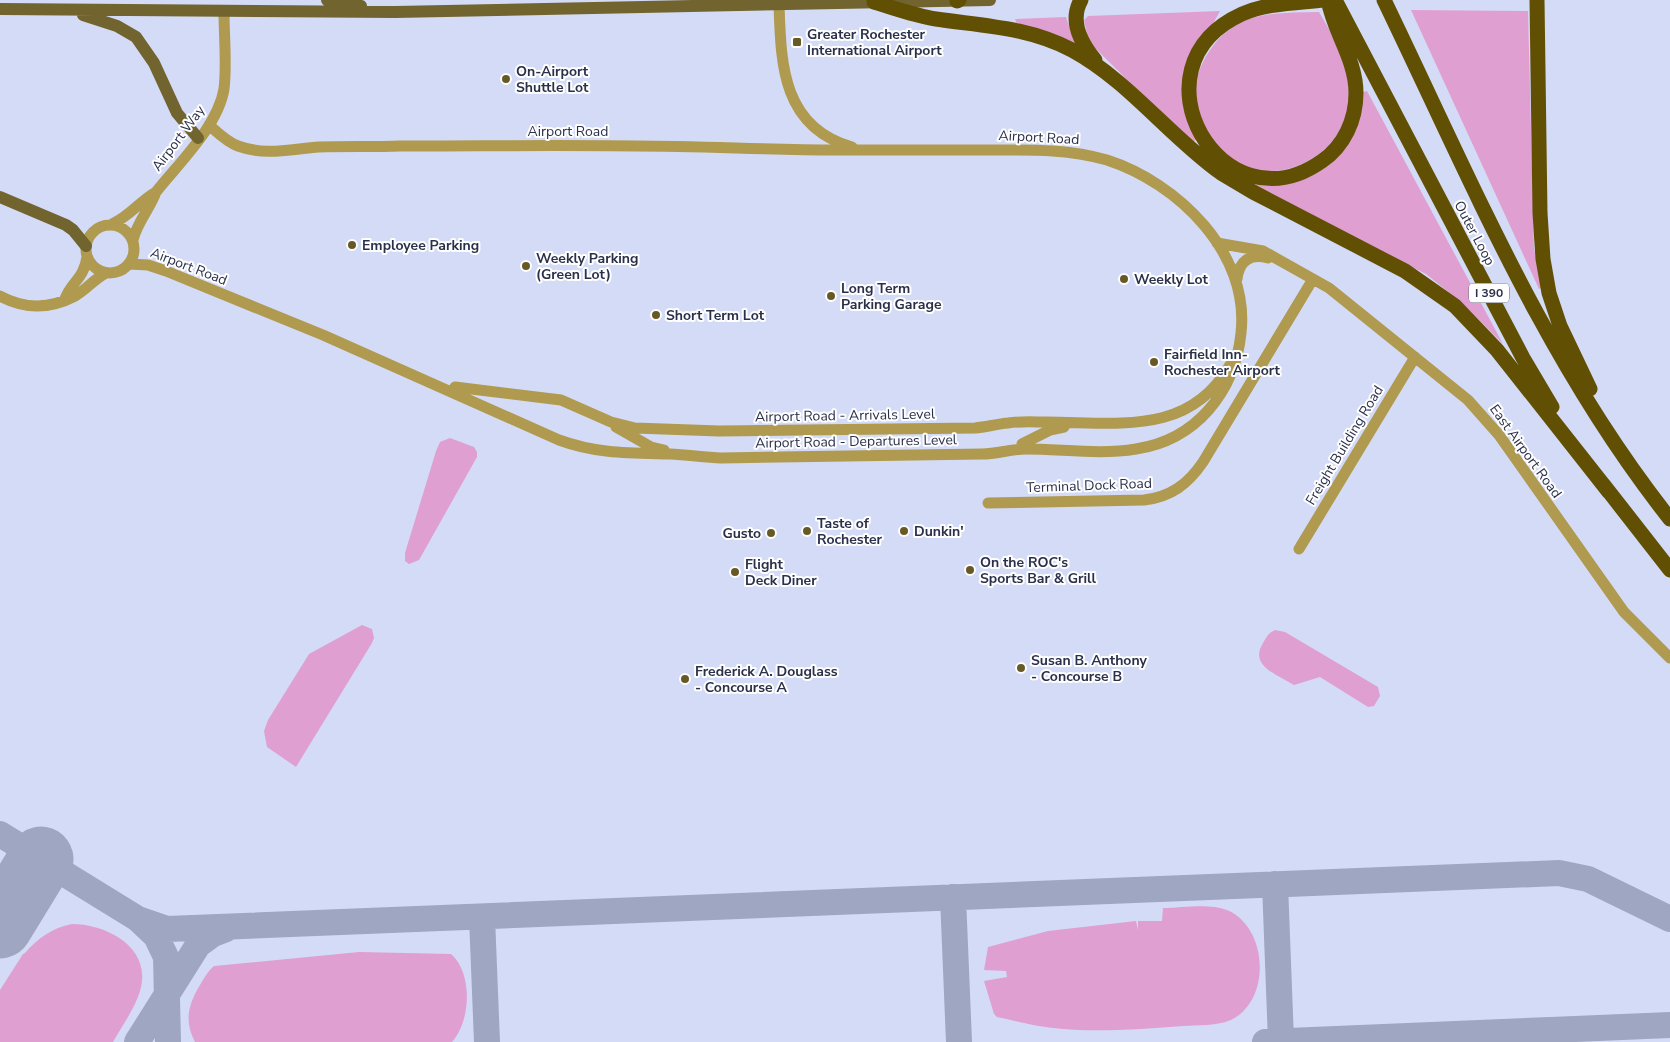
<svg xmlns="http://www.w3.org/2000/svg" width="1670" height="1042" viewBox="0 0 1670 1042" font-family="'Nunito Sans',sans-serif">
	<rect width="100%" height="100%" fill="#d4dbf7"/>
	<path fill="#e09fd1" d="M 1411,10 L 1528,11 L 1534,249 L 1543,287 L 1539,289 Z
		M 1220,11 L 1209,31 L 1184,96 L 1187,119 L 1196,140 L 1191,143 L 1089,42 L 1084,20 L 1088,16 Z
		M 1319,12 C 1334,37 1353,69 1350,100 C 1344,151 1288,186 1240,165 C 1231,160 1218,148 1211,140 C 1207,135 1204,126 1202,120 C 1194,101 1193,81 1203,62 C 1230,11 1267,13 1319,12 Z
		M 1066,17 L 1076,47 L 1017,24 L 1015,19 Z
		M 1367,91 L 1503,344 L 1462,303 L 1426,274 L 1248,185 L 1249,180 C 1277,181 1298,182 1322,168 L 1360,93 Z
		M 450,438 L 474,447 L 477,452 L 477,457 L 419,560 L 409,564 L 405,561 L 405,553 L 436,451 L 440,442 Z
		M 362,625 L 372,629 L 374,638 L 372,643 L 296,767 L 267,747 L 264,731 L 268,720 L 309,654 Z
		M 1275,630 L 1285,632 L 1378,687 L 1380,696 L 1374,706 L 1368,707 L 1320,677 L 1294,685 C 1278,675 1250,666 1262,645 C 1266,638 1268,633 1275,630 Z
		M 1163,908 C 1182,908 1209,903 1227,910 C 1268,927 1272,1000 1231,1020 C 1217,1026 1198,1025 1183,1026 C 1144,1029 1091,1033 1053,1028 C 1034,1026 1016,1021 997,1017 L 994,1014 L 984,981 L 1007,977 L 1006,971 L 984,970 L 988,947 L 1048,931 L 1136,921 L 1138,930 L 1138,921 L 1162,921 Z
		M 72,924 C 107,924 153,948 140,991 C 135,1008 122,1026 113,1042 L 0,1042 L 0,990 L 23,954 L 25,953 C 38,938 52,928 72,924 Z
		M 359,952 L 451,954 C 473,973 471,1021 452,1042 L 195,1042 C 184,1021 188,1005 200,985 C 204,978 208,971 214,966 Z"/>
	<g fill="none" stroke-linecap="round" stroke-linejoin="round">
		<path stroke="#9ea6c1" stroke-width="26" d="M 0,834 L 138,919 L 167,929 L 1559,873 L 1588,879 L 1670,919
			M 1275,884 L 1281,1041
			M 953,897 L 959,1042
			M 482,917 L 487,1042
			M 139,920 L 156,936 L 166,957 L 168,1042
			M 137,1042 L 198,945 L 213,934 L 226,929
			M 1265,1042 L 1670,1025"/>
		<path stroke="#9ea6c1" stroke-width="65" d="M 0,926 L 41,859"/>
		<path stroke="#af9a4f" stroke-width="11" d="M 779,5 C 781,64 782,127 852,147
			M 112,224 C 129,217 140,201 156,192
			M86 249a24 24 0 1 1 48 0a24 24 0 1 1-48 0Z
			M 133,240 C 137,222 150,209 156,192 C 179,163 218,126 224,89 C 227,65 224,37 224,12
			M 1217,243 L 1263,251 L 1329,288 L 1468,400 L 1499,435 L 1624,612 L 1670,658
			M 129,264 L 148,265 L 166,271 L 323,335 L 559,440 C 597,454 631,453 670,454 C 687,455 704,457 721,458 L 982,454 C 997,454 1011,449 1026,449 C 1062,449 1100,455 1136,449 C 1196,440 1235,392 1241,333 C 1250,253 1178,183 1107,160 C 1066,148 1024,150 982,150 C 933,150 884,150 835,150 C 769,150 702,146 636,146 C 557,145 478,146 400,146 C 373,147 346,146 319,147 C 291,149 265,156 238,146 C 227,142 218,133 209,125
			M 1237,279 C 1239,261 1250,253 1268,258
			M 0,296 C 24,309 50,309 75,296 C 86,290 94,279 106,273
			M 65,299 C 70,283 84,279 87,257
			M 455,387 L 561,400 L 611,422 L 635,428 L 719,431 L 975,428 C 986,427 997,424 1008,423 C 1021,421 1034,422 1046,422 C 1116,422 1189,437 1230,365
			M 616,427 L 651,447 L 664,450
			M 1022,444 L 1050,430 L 1064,427
			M 988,503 L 1144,500 C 1171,497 1188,484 1203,462 L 1313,279
			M 1299,549 L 1415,357"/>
		<path stroke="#72642f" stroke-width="12" d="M 327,0 L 361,6
			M 0,9 L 395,12 L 990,0
			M 83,15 L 117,26 L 136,37 L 154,63 L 177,113 L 198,138
			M 0,197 L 66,225 L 73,230 L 86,246"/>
		<path stroke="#615004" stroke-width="15" d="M 1081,0 C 1069,21 1081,43 1095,60
			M 1324,0 C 1297,3 1267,3 1242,14 C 1126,67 1222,232 1322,161 C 1344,146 1356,120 1356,93 C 1356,59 1334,33 1328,0
			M 1335,0 L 1523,358 L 1552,407
			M 1384,0 C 1470,178 1546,363 1670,519
			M 1537,0 L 1540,213 L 1543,259 L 1549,293 L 1560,326 L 1590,389
			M 957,1 L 959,0
			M 874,2 C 894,8 916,16 936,19 C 984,26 1028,27 1072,50 C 1129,81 1168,135 1221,173 L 1253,192 L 1405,271 L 1455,306 L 1497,350 L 1609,492
			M 1603,484 L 1670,570"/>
	</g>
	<g fill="#675926" stroke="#fefefe" stroke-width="2">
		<rect x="792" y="37" width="10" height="10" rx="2.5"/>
		<circle cx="506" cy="79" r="5"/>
		<circle cx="352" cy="245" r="5"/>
		<circle cx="526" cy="266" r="5"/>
		<circle cx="1124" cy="279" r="5"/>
		<circle cx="831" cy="296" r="5"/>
		<circle cx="656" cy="315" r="5"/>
		<circle cx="1154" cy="362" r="5"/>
		<circle cx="807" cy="531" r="5"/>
		<circle cx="904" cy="531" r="5"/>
		<circle cx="771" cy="533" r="5"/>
		<circle cx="970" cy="570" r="5"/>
		<circle cx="735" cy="572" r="5"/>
		<circle cx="1021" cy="668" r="5"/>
		<circle cx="685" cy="679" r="5"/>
	</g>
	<g text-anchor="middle" stroke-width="4" stroke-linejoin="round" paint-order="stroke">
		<rect fill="#fefefe" stroke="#6a6e80" stroke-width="1" x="1469" y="283.5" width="40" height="19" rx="4"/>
		<g font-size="12" font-weight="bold" fill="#2a304a">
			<text x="1489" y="297">I 390</text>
		</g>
		<g font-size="14" font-weight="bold" fill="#2a304a" stroke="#fefefe" text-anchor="start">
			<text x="807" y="39">Greater Rochester<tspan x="807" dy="16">International Airport</tspan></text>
			<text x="516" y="76">On-Airport<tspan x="516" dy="16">Shuttle Lot</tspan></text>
			<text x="362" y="250">Employee Parking</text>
			<text x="536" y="263">Weekly Parking<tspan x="536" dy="16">(Green Lot)</tspan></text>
			<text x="1134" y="284">Weekly Lot</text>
			<text x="841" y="293">Long Term<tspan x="841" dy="16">Parking Garage</tspan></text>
			<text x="666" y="320">Short Term Lot</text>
			<text x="1164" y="359">Fairfield Inn-<tspan x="1164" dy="16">Rochester Airport</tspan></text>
			<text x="817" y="528">Taste of<tspan x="817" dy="16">Rochester</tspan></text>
			<text x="914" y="536">Dunkin'</text>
			<text x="761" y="538" text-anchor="end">Gusto</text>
			<text x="980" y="567">On the ROC's<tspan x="980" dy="16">Sports Bar &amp; Grill</tspan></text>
			<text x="745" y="569">Flight<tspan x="745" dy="16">Deck Diner</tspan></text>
			<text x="1031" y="665">Susan B. Anthony<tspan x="1031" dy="16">- Concourse B</tspan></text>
			<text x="695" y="676">Frederick A. Douglass<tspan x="695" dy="16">- Concourse A</tspan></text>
		</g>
		<g font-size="14" fill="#2a304a" stroke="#fefefe">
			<text x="568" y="136">Airport Road</text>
			<text transform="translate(1039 137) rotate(3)" y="5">Airport Road</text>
			<text transform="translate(178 138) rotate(-53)" y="5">Airport Way</text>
			<text transform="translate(1475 233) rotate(62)" y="5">Outer Loop</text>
			<text transform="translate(189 266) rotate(21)" y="5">Airport Road</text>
			<text transform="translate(845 415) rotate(-1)" y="5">Airport Road - Arrivals Level</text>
			<text transform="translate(856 441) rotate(-1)" y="5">Airport Road - Departures Level</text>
			<text transform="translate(1344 445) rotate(-59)" y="5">Freight Building Road</text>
			<text transform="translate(1526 451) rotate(54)" y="5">East Airport Road</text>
			<text transform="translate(1089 485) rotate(-2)" y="5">Terminal Dock Road</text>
		</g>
	</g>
</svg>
